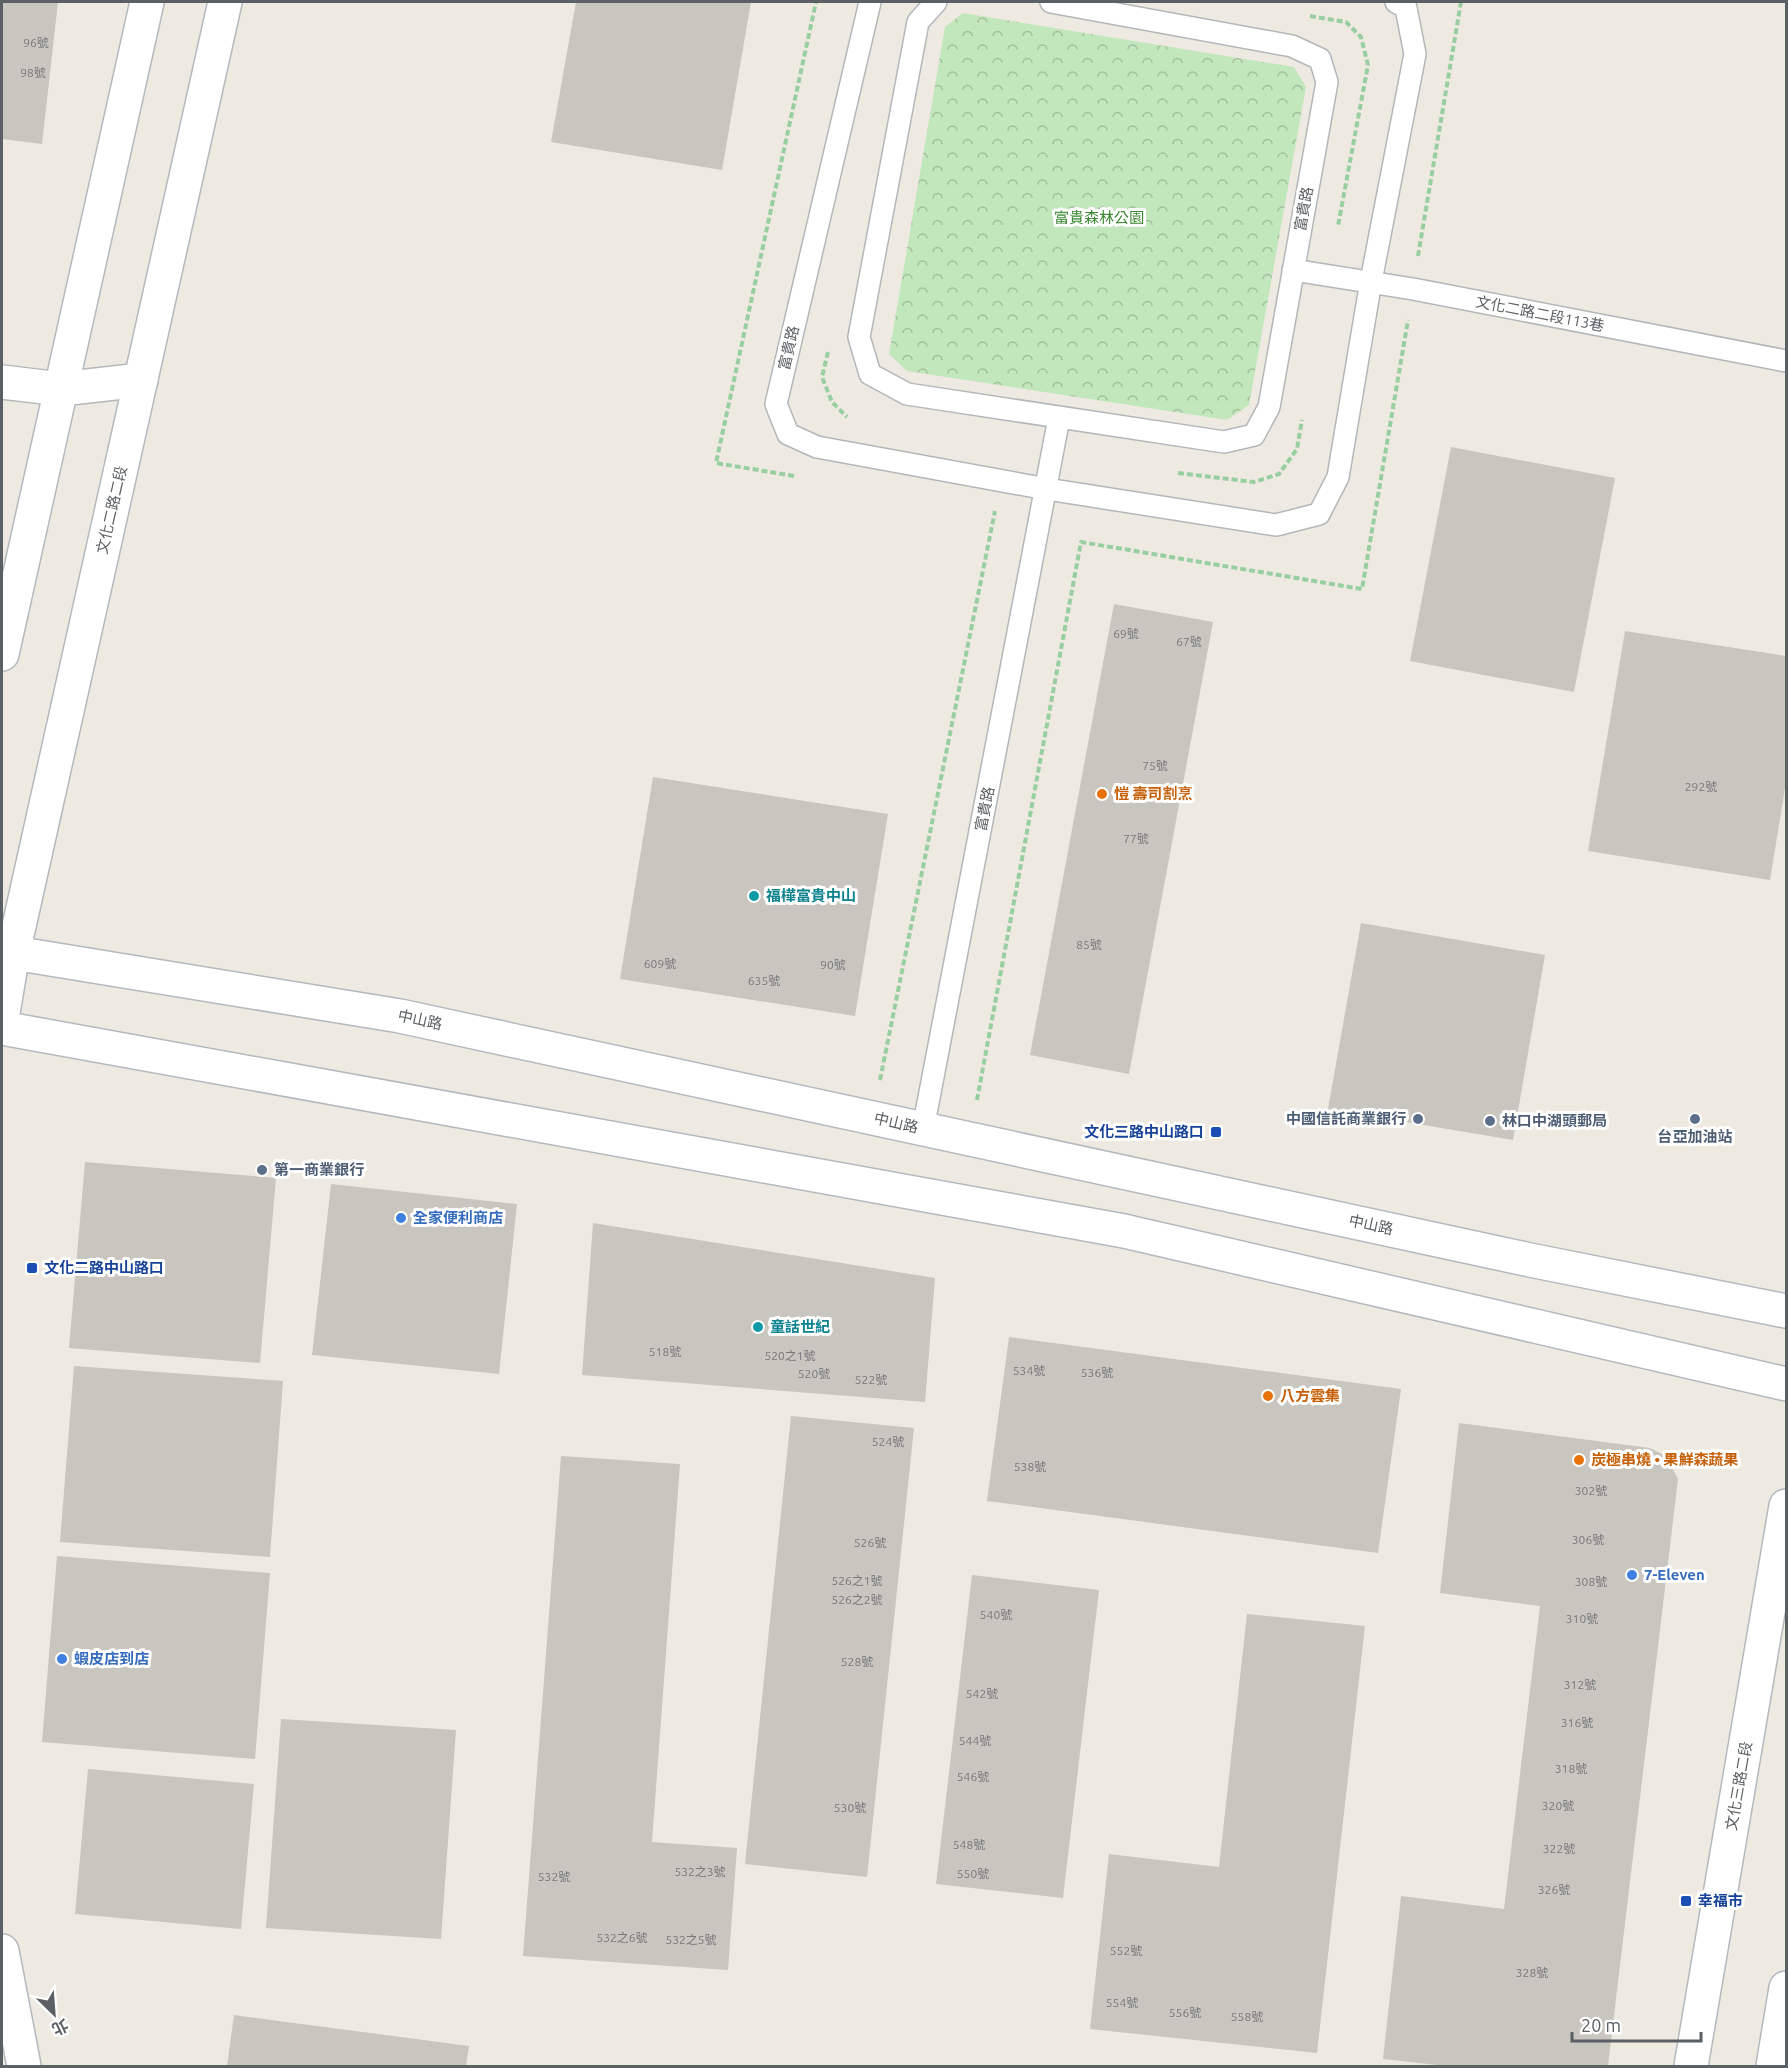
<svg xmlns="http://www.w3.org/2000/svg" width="1788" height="2068" viewBox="0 0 1788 2068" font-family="Ubuntu,'Noto Sans TC',sans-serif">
	<defs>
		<pattern id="park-crowns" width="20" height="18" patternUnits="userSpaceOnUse" patternTransform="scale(1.5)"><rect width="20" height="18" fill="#c3e7bd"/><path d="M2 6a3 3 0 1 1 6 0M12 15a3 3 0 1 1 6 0" fill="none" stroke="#a1bf9d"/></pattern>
	</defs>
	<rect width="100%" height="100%" fill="#eeeae2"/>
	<path fill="url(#park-crowns)" d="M 963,13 L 1294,67 L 1306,87 L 1249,405 L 1227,420 L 907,371 L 889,354 L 945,27 Z"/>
	<path fill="#c9c5bf" d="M 2,2 L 58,2 L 42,144 L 2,139 Z
		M 576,2 L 751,2 L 722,170 L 551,142 Z
		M 1451,447 L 1615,478 L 1574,692 L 1410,661 Z
		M 1114,604 L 1213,622 L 1129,1074 L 1030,1055 Z
		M 1625,631 L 1786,656 L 1786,782 L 1770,880 L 1588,851 Z
		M 653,777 L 888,814 L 855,1016 L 620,979 Z
		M 1361,923 L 1545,955 L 1513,1140 L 1328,1109 Z
		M 85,1162 L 276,1178 L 260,1363 L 69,1348 Z
		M 331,1184 L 517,1204 L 499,1374 L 312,1355 Z
		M 593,1223 L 935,1278 L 925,1402 L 582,1375 Z
		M 1009,1337 L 1401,1389 L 1378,1553 L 987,1501 Z
		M 74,1366 L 283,1381 L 270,1557 L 60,1542 Z
		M 791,1416 L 914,1428 L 867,1877 L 745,1864 Z
		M 1459,1423 L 1650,1448 L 1666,1456 L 1678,1479 L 1608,2066 L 1446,2066 L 1383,2059 L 1401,1896 L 1504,1909 L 1540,1606 L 1440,1593 Z
		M 561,1456 L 680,1464 L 652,1842 L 737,1848 L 728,1970 L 523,1956 Z
		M 57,1556 L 270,1573 L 255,1759 L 42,1742 Z
		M 972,1575 L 1099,1590 L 1063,1898 L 936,1884 Z
		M 1247,1614 L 1365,1626 L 1317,2053 L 1090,2029 L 1109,1854 L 1219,1867 Z
		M 281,1719 L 456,1730 L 441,1939 L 266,1928 Z
		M 88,1769 L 254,1784 L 241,1929 L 75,1914 Z
		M 234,2015 L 469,2046 L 466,2066 L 227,2066 Z"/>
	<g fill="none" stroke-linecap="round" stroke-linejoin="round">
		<g stroke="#b3b7ba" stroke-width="24">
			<path id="lane" d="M 870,2 L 776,404 L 788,434 L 817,447 L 1047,489 L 1276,525 L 1319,514 L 1338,477 L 1371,281 L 1415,54 L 1406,8 L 1396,2
				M 936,2 L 918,22 L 859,337 L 870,374 L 907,394 L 1224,442 L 1254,435 L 1269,407 L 1327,82 L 1320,59 L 1292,46 L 1051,2
				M 1293,270 L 1413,289 L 1786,361
				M 923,1129 L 1059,418"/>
		</g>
		<g stroke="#b3b7ba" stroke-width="36">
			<path id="street" d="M 2,382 L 61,389 L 141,380"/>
		</g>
		<g stroke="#b4b9be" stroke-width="36">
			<path id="secondary" d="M 2,654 L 147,2
				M 2,951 L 400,1016 L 1530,1260 L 1786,1311
				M 2,1019 L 13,953 L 225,2
				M 2,1028 L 1124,1231 L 1786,1384
				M 2,1951 L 24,2066
				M 1691,2066 L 1786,1506
				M 1773,2066 L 1786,1988"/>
		</g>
		<path stroke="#98cea0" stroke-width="4" stroke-dasharray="6 3" stroke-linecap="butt" d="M 1310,16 L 1346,22 L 1361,37 L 1368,65 L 1338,226
			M 1418,256 L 1461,2
			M 828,352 L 822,377 L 832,402 L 847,417
			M 1178,473 L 1254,482 L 1279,474 L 1297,449 L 1302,420
			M 794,476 L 716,463 L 816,2
			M 880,1080 L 995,511
			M 977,1100 L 1081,542 L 1362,589 L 1408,320"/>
		<use href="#lane" stroke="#fff" stroke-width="21"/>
		<use href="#street" stroke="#fff" stroke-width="33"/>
		<use href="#secondary" stroke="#fff" stroke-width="33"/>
	</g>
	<g fill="#e8710a" stroke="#fff" stroke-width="2">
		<circle cx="1102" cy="794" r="6"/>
		<circle cx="1268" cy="1396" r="6"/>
		<circle cx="1579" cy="1460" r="6"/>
	</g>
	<g fill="#0f9aa8" stroke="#fff" stroke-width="2">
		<circle cx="754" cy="896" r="6"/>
		<circle cx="758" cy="1327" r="6"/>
	</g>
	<g fill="#5c6f8a" stroke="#fff" stroke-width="2">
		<circle cx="1418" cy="1119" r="6"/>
		<circle cx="1695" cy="1119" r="6"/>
		<circle cx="1490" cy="1121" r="6"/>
		<circle cx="262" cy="1170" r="6"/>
	</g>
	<g fill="#1a4fb4" stroke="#fff" stroke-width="2">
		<rect x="1210" y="1126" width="12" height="12" rx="3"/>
		<rect x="26" y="1262" width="12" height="12" rx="3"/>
		<rect x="1680" y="1895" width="12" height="12" rx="3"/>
	</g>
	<g fill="#3f7fe0" stroke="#fff" stroke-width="2">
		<circle cx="401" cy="1218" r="6"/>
		<circle cx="1632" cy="1575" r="6"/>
		<circle cx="62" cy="1659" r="6"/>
	</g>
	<g text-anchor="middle" stroke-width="6" stroke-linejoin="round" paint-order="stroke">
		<g font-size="12" fill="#76797b">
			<text x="36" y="47">96號</text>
			<text x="33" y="77">98號</text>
			<text x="1126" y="638">69號</text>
			<text x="1189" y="646">67號</text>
			<text x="1155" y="770">75號</text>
			<text x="1701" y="791">292號</text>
			<text x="1136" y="843">77號</text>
			<text x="1089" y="949">85號</text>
			<text x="660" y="968">609號</text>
			<text x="833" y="969">90號</text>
			<text x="764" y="985">635號</text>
			<text x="665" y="1356">518號</text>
			<text x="790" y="1360">520之1號</text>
			<text x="1029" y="1375">534號</text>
			<text x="1097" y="1377">536號</text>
			<text x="814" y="1378">520號</text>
			<text x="871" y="1384">522號</text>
			<text x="888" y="1446">524號</text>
			<text x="1030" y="1471">538號</text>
			<text x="1591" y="1495">302號</text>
			<text x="1588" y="1544">306號</text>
			<text x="870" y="1547">526號</text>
			<text x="857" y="1585">526之1號</text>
			<text x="1591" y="1586">308號</text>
			<text x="857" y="1604">526之2號</text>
			<text x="996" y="1619">540號</text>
			<text x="1582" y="1623">310號</text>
			<text x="857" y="1666">528號</text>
			<text x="1580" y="1689">312號</text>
			<text x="982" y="1698">542號</text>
			<text x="1577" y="1727">316號</text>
			<text x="975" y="1745">544號</text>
			<text x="1571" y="1773">318號</text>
			<text x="973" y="1781">546號</text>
			<text x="1558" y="1810">320號</text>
			<text x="850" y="1812">530號</text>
			<text x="969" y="1849">548號</text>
			<text x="1559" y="1853">322號</text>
			<text x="700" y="1876">532之3號</text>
			<text x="973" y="1878">550號</text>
			<text x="554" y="1881">532號</text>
			<text x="1554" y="1894">326號</text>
			<text x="622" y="1942">532之6號</text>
			<text x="691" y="1944">532之5號</text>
			<text x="1126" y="1955">552號</text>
			<text x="1532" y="1977">328號</text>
			<text x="1122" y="2007">554號</text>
			<text x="1185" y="2017">556號</text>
			<text x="1247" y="2021">558號</text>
		</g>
		<g font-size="15" fill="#5b6064" stroke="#fff">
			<text transform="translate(1304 209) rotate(-80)" y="5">富貴路</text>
			<text transform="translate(1540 314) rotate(11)" y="5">文化二路二段113巷</text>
			<text transform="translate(789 348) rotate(-77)" y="5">富貴路</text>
			<text transform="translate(112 510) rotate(-77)" y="5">文化二路二段</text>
			<text transform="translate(985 809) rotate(-79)" y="5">富貴路</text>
			<text transform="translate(420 1020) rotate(12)" y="5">中山路</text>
			<text transform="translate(896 1123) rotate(13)" y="5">中山路</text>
			<text transform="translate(1371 1225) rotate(12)" y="5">中山路</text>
			<text transform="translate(1739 1786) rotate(-80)" y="5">文化三路二段</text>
		</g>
		<g font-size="15" fill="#388630" stroke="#fff">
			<text x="1099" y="223">富貴森林公園</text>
		</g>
		<g font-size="15" font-weight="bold" fill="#c56008" stroke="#fff" text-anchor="start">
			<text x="1114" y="799">愷 壽司割烹</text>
			<text x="1280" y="1401">八方雲集</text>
			<text x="1591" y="1465">炭極串燒 • 果鮮森蔬果</text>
		</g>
		<g font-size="15" font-weight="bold" fill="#0d838f" stroke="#fff" text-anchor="start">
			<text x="766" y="901">福樺富貴中山</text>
			<text x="770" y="1332">童話世紀</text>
		</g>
		<g font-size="15" font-weight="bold" fill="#4e5e75" stroke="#fff" text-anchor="start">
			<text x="1406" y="1124" text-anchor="end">中國信託商業銀行</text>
			<text x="1502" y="1126">林口中湖頭郵局</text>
			<text x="1695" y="1142" text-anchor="middle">台亞加油站</text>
			<text x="274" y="1175">第一商業銀行</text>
		</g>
		<g font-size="15" font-weight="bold" fill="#164399" stroke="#fff" text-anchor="start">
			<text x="1204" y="1137" text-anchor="end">文化三路中山路口</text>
			<text x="44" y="1273">文化二路中山路口</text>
			<text x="1698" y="1906">幸福市</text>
		</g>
		<g font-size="15" font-weight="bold" fill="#366cbe" stroke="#fff" text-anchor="start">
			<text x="413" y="1223">全家便利商店</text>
			<text x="1644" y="1580">7-Eleven</text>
			<text x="74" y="1664">蝦皮店到店</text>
		</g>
	</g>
	<rect width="1788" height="2068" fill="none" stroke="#5b6064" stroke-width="6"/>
	<g transform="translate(54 2014) rotate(155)" stroke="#ffffff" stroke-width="4.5" paint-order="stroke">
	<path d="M0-4.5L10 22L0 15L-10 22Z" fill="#5b6064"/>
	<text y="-9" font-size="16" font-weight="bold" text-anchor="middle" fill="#5b6064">北</text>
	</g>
	<path d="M1572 2032v9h129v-9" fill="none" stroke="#5b6064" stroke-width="3"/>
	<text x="1581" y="2032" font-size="18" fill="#5b6064" stroke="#ffffff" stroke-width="4.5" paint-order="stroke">20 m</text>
</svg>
